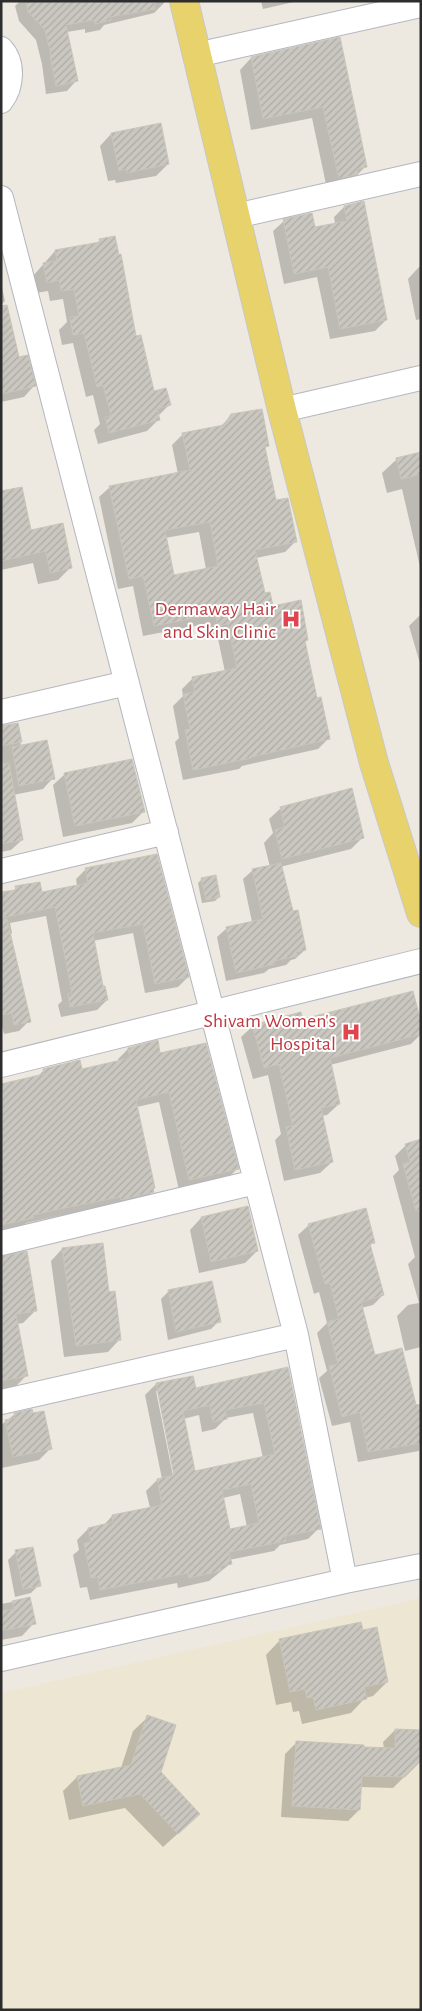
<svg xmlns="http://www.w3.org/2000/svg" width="422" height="2011" viewBox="0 0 422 2011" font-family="'Alegreya Sans',sans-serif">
	<defs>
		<pattern id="building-hatch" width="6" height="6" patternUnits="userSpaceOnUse" patternTransform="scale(1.25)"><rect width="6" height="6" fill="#c9c7bf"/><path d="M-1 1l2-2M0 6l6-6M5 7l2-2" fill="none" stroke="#adaba4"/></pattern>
	</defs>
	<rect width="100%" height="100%" fill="#ede9e1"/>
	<path fill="#ede6d2" d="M 421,1598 L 421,2010 L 1,2010 L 1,1693 Z"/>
	<path fill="#0003" fill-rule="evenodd" d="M 20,1 L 164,1 L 164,3 L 154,13 L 104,25 L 100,30 L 85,33 L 85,29 L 67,32 L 76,81 L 67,91 L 46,94 L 42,64 L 36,40 L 19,21 L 15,6 Z
		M 261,1 L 298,1 L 263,9 Z
		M 339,39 L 366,166 L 354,178 L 327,189 L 312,118 L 251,130 L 240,70 L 251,58 Z
		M 111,134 L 168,164 L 156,176 L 116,183 L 115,180 L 108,181 L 100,146 Z
		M 344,207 L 386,320 L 375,331 L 330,339 L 317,277 L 284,284 L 273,231 L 284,221 L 314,228 L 335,224 L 334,217 Z
		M 100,240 L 153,392 L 169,405 L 158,416 L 158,420 L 147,431 L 98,444 L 94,430 L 100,424 L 93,395 L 86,397 L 73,343 L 62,345 L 59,330 L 67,322 L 63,299 L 50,301 L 48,291 L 36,293 L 33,276 L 55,251 L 96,244 Z
		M 419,267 L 421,267 L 421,319 L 416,320 L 408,279 Z
		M 1,283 L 5,301 L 1,305 Z
		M 1,331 L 34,386 L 24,397 L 1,402 Z
		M 232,415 L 268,445 L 264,449 L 275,502 L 296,541 L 285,552 L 256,558 L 264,594 L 272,607 L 307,640 L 304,643 L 316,699 L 329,738 L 318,749 L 242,766 L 239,769 L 183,780 L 175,742 L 179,738 L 173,706 L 183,696 L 182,689 L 192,679 L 225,672 L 217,634 L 207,636 L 205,624 L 143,636 L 133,586 L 118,589 L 99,497 L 110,487 L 178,474 L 172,445 L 183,434 L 220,427 ZM 199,532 L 206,569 L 173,576 L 165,538 Z
		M 421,454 L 421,571 L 402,489 L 387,493 L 382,473 L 397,459 Z
		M 1,492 L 30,531 L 70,568 L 58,580 L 38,584 L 33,563 L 1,570 Z
		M 421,614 L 421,667 L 409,626 Z
		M 17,724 L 21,746 L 53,778 L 43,789 L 13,795 L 22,840 L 11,850 L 1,852 L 1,727 Z
		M 65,774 L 143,812 L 132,823 L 63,837 L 53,785 Z
		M 281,808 L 363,837 L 351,849 L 280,867 L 292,913 L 305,950 L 295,959 L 291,960 L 286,965 L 269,969 L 264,973 L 226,981 L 217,937 L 227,928 L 252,922 L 243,879 L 253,870 L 270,867 L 264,843 L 273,833 L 269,819 Z
		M 156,855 L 188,977 L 178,987 L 145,993 L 133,933 L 93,941 L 102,988 L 107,1000 L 97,1010 L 61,1017 L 58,1005 L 62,1001 L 46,916 L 10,923 L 12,933 L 10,935 L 29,1021 L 19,1031 L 4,1034 L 1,1022 L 1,894 L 12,892 L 16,888 L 41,893 L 77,886 L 76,879 L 86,869 Z
		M 202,879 L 219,897 L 215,901 L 202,903 L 198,883 Z
		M 302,1020 L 421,1027 L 421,1034 L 411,1044 L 330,1065 L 339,1104 L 327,1115 L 322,1116 L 332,1162 L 320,1173 L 284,1181 L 275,1140 L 281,1134 L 268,1075 L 253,1079 L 241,1037 L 253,1026 Z
		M 128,1049 L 160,1054 L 237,1169 L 227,1179 L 179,1190 L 159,1102 L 137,1107 L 152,1192 L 142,1202 L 110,1206 L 58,1216 L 26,1223 L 22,1228 L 1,1232 L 1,1085 L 37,1077 L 44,1070 L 81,1070 L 119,1062 L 118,1059 Z
		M 421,1141 L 421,1347 L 405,1351 L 397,1316 L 408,1305 L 419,1303 L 408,1264 L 415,1257 L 393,1176 L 399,1170 L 395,1156 L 406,1145 Z
		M 201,1218 L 257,1251 L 245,1263 L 199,1273 L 190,1230 Z
		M 309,1225 L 373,1242 L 370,1246 L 383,1295 L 373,1305 L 361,1308 L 374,1357 L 415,1406 L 421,1405 L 419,1451 L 358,1462 L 350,1422 L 332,1426 L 319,1378 L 327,1371 L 317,1333 L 327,1323 L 319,1292 L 314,1294 L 298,1235 Z
		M 62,1249 L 108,1293 L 119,1340 L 108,1352 L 64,1357 L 51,1261 Z
		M 1,1257 L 36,1310 L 23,1323 L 17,1324 L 26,1376 L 13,1389 L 1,1391 Z
		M 169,1291 L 219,1321 L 211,1329 L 168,1340 L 161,1299 Z
		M 287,1369 L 319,1528 L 308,1539 L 280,1545 L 274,1551 L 229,1560 L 230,1564 L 209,1581 L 178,1588 L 177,1583 L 90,1600 L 87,1587 L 80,1588 L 73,1555 L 79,1550 L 77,1540 L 88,1529 L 103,1526 L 112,1516 L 150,1508 L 146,1491 L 157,1480 L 162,1479 L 145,1395 L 156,1384 L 192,1377 L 195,1390 ZM 156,1391 L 158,1391 L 176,1481 L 174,1481 ZM 253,1413 L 263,1458 L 194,1472 L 183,1419 L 199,1415 L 202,1432 L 215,1429 L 226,1418 ZM 240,1494 L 247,1527 L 229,1530 L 223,1498 Z
		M 15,1414 L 32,1415 L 51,1448 L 39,1460 L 2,1468 L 1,1425 Z
		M 16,1552 L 39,1585 L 31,1593 L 15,1597 L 8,1560 Z
		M 29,1599 L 34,1623 L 22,1636 L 1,1640 L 1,1604 Z
		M 280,1640 L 387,1682 L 373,1696 L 365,1698 L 351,1713 L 302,1724 L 299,1711 L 293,1712 L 291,1702 L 276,1705 L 266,1655 Z
		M 148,1717 L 159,1772 L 184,1828 L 163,1847 L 125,1808 L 69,1820 L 63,1791 L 77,1777 L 121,1768 L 133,1731 Z
		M 395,1730 L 421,1760 L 393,1788 L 360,1787 L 359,1810 L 348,1821 L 281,1817 L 285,1754 L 296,1743 L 384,1749 L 383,1742 Z"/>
	<path fill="url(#building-hatch)" stroke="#c9c5ba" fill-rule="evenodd" d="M 26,1 L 154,1 L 155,9 L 110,17 L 111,20 L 95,24 L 94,20 L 66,25 L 78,81 L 56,86 L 50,54 L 51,54 L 45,30 L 28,12 Z
		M 340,37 L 367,167 L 357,169 L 358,174 L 339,179 L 323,107 L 263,119 L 251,57 Z
		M 161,123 L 169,164 L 127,173 L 127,169 L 119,171 L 111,133 Z
		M 364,201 L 387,320 L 340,329 L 328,267 L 294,274 L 283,219 L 312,213 L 315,227 L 347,221 L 344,206 Z
		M 115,236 L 119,255 L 121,254 L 136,336 L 141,335 L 154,391 L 166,388 L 171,405 L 157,409 L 160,420 L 109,433 L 105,417 L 111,416 L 103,385 L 97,387 L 84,333 L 73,335 L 70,317 L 79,316 L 74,289 L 61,291 L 59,280 L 47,283 L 43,263 L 57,261 L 55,250 L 100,242 L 99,239 Z
		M 7,305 L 19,357 L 28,355 L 36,386 L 1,394 L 1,306 Z
		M 262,409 L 269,446 L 265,447 L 276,500 L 288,498 L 297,542 L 255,550 L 265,593 L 270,592 L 273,606 L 301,600 L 308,640 L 305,641 L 317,698 L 321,697 L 330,739 L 251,757 L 251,758 L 193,770 L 185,730 L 190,729 L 183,694 L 195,692 L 192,677 L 237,668 L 228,624 L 218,626 L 215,614 L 154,626 L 143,576 L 129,579 L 109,486 L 190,470 L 182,433 L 224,425 L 231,414 ZM 210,522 L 218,566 L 174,575 L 165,530 Z
		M 421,452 L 421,474 L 401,479 L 396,458 Z
		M 22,487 L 31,530 L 63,523 L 72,568 L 50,573 L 46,551 L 1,561 L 1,491 Z
		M 18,723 L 22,742 L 1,746 L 1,726 Z
		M 47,740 L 55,779 L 19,786 L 12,747 Z
		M 132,759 L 145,812 L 75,826 L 64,773 Z
		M 9,763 L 23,840 L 1,844 L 1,764 Z
		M 352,788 L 364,838 L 282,859 L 275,830 L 285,827 L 280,807 Z
		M 157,854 L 189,977 L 155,984 L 143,924 L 93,933 L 103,986 L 105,986 L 108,1000 L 70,1007 L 68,994 L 72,993 L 55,907 L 1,918 L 1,892 L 16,890 L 15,886 L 40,882 L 42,892 L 88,883 L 85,868 Z
		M 281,863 L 293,911 L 298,910 L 306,950 L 296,952 L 297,956 L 274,961 L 275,964 L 236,973 L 226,927 L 263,919 L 252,869 Z
		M 216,875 L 220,897 L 206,900 L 201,878 Z
		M 1,919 L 7,919 L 31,1022 L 14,1025 L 12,1013 L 1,1015 Z
		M 413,991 L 421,1022 L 421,1034 L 330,1058 L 340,1104 L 321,1108 L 333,1162 L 295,1170 L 286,1127 L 293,1126 L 279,1064 L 264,1068 L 252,1025 L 301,1012 L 303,1019 Z
		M 158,1040 L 160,1053 L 206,1043 L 239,1169 L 189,1180 L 169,1092 L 136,1100 L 155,1188 L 153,1189 L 154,1192 L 121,1200 L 120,1197 L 69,1207 L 33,1215 L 33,1218 L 1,1225 L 1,1084 L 44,1074 L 43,1069 L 80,1060 L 82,1069 L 130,1058 L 128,1048 Z
		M 421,1139 L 421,1210 L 416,1211 L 403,1164 L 410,1162 L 405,1144 Z
		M 248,1206 L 258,1251 L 211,1262 L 201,1217 Z
		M 366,1208 L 375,1243 L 370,1244 L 384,1295 L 361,1302 L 375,1355 L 402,1348 L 416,1405 L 421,1404 L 421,1443 L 368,1452 L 360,1412 L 342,1417 L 329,1366 L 338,1364 L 327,1322 L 339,1319 L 330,1283 L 325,1284 L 308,1224 Z
		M 103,1243 L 109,1292 L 115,1291 L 121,1340 L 76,1346 L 62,1248 Z
		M 27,1251 L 37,1311 L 16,1314 L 28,1376 L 1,1381 L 1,1256 Z
		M 212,1281 L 221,1322 L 176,1332 L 168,1290 Z
		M 288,1367 L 321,1529 L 285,1536 L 286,1541 L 229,1552 L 232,1564 L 221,1566 L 221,1571 L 189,1578 L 188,1573 L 100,1590 L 98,1577 L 91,1578 L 84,1543 L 91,1542 L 88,1528 L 113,1522 L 112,1515 L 162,1505 L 157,1479 L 174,1475 L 156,1383 L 193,1376 L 196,1388 ZM 264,1403 L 275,1454 L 195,1471 L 183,1411 L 210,1405 L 213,1422 L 227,1419 L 225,1410 ZM 251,1484 L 259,1523 L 230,1529 L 222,1490 Z
		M 32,1409 L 33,1413 L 44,1411 L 52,1449 L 13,1457 L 5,1420 L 15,1418 L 14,1413 Z
		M 33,1547 L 41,1586 L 23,1589 L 15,1550 Z
		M 30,1597 L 36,1624 L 1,1631 L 1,1611 L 14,1609 L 12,1601 Z
		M 361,1622 L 363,1630 L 377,1627 L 388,1682 L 364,1687 L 367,1699 L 316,1710 L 313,1697 L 307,1698 L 305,1689 L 290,1692 L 279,1639 Z
		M 147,1715 L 176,1725 L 161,1772 L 200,1814 L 178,1834 L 140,1794 L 83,1806 L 77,1776 L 131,1765 Z
		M 395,1729 L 421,1730 L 421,1761 L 405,1777 L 362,1776 L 360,1810 L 292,1806 L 296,1741 L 364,1745 L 364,1747 L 395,1748 Z"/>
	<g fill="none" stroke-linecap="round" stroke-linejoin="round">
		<g stroke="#b4b6bf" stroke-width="26">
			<path id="minor" d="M 1,49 C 14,63 12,87 1,101
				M 210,52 L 421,5
				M 1,198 L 296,1335 L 345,1581
				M 249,213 L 421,174
				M 282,410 L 421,378
				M 1,712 L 127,683
				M 1,871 L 166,832
				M 1,1065 L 421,961
				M 1,1243 L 256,1182
				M 1,1402 L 296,1335
				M 1,1659 L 345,1581 L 421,1566"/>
		</g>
		<g stroke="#c8c8c8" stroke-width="30">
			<path id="major" d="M 184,1 L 282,410 L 374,763 L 421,913"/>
		</g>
		<use href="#minor" stroke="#fff" stroke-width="24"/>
		<use href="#major" stroke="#e8d26c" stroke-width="28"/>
	</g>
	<defs>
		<g id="hospital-bare" transform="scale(1.5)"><path d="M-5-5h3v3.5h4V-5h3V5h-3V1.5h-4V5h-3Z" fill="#e0444e" stroke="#fff" stroke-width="2.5" paint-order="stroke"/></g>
	</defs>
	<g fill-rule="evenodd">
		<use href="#hospital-bare" x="291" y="619"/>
		<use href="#hospital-bare" x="351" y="1032"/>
	</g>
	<g text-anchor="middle" stroke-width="4" stroke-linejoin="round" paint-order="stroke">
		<g font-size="20" fill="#be3a42" stroke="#fff" text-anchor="end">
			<text x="276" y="615">Dermaway Hair<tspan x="276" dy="23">and Skin Clinic</tspan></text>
			<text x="336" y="1027">Shivam Women's<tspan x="336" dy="23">Hospital</tspan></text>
		</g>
	</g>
	<rect width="422" height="2011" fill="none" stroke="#2d2d2d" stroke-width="5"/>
</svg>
